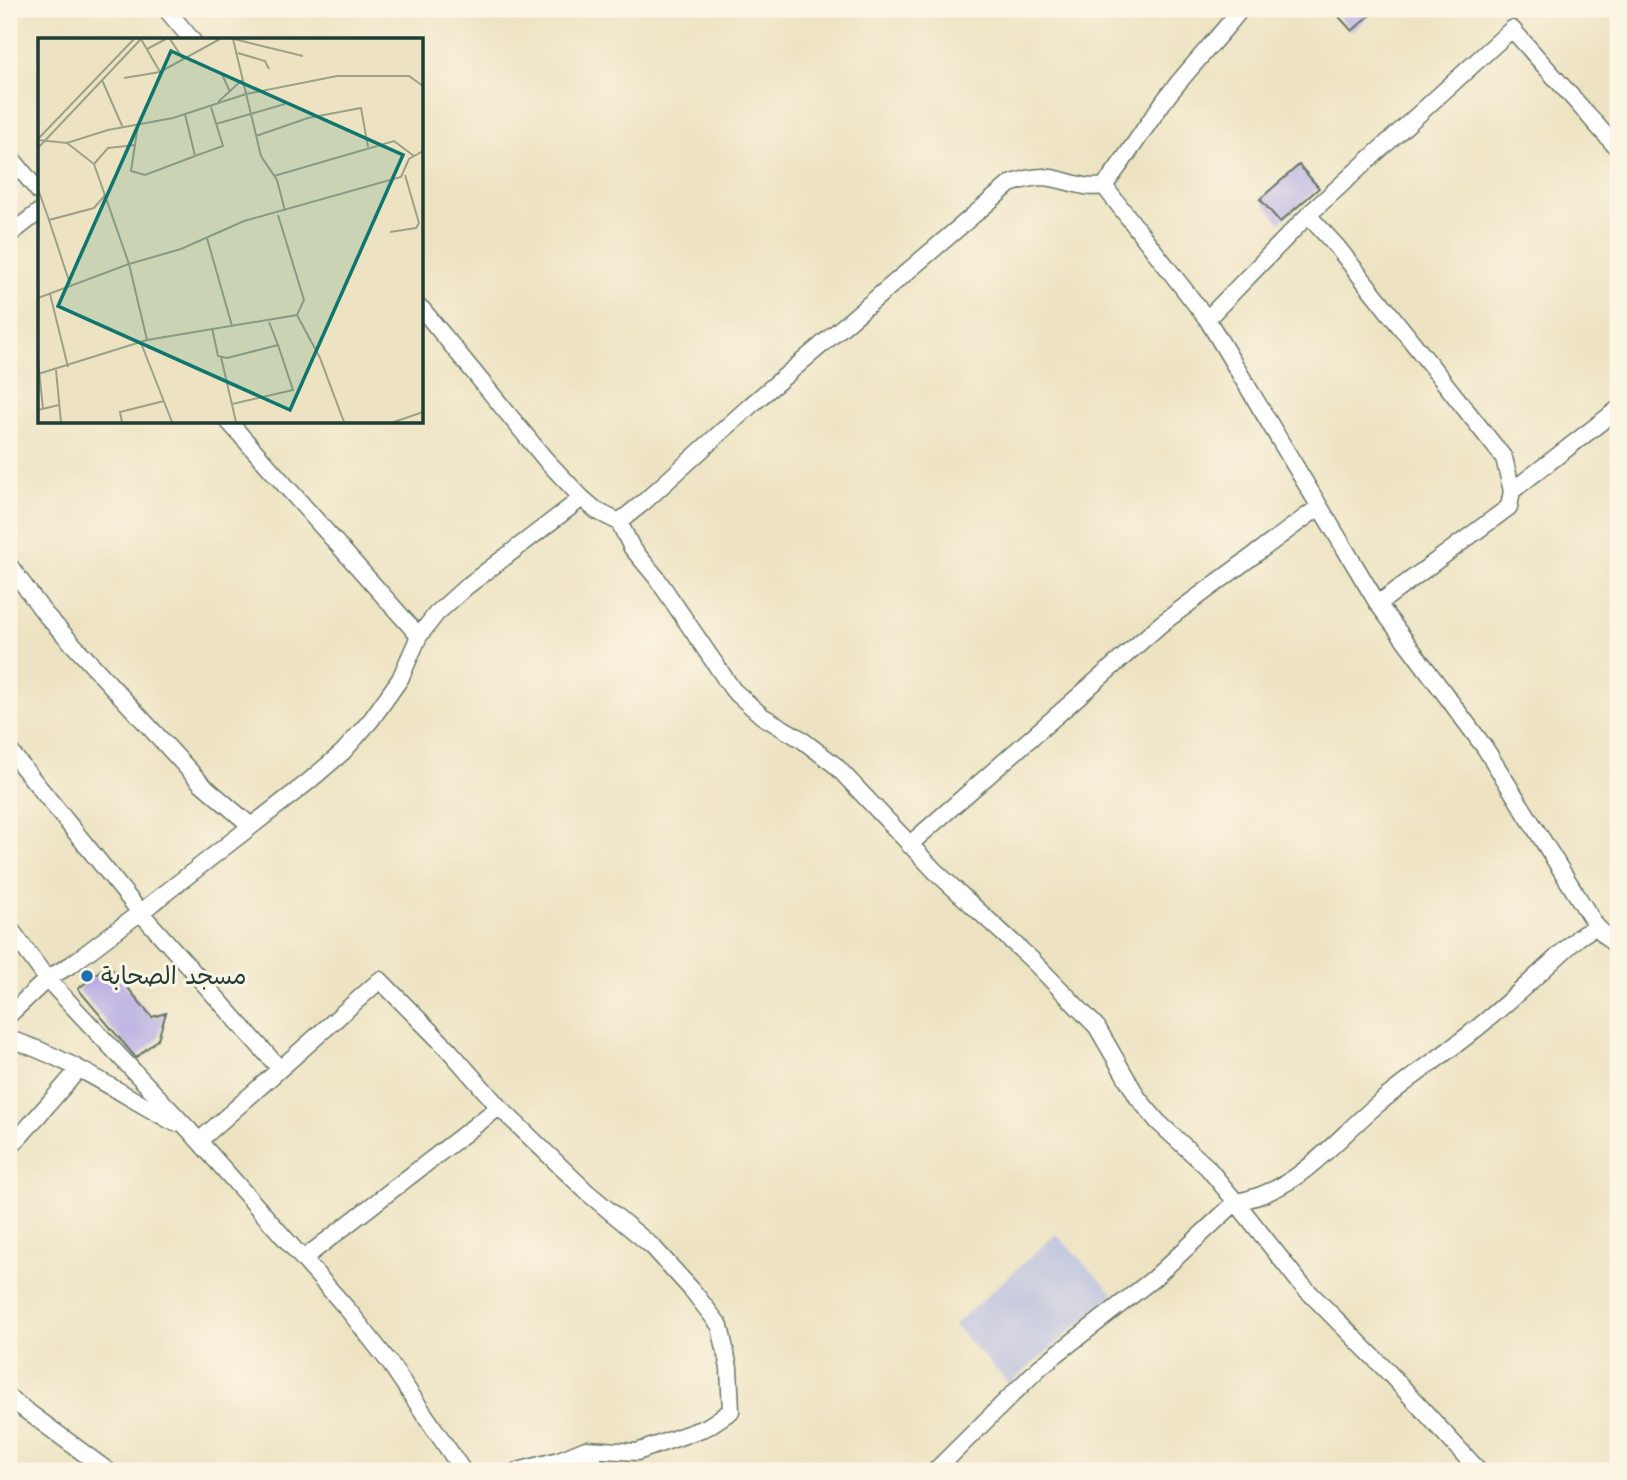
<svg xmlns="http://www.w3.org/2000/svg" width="1627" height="1480" viewBox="0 0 1627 1480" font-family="'Shantell Sans','Playpen Sans Arabic',sans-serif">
	<rect width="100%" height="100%" fill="#fcf5e5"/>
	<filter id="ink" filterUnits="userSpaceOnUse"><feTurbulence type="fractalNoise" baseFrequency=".0143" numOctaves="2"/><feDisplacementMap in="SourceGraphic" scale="14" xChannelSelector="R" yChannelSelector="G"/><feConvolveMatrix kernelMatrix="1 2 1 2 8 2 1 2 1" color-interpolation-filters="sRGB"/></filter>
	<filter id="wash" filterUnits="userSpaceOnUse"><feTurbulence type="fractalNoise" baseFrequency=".00686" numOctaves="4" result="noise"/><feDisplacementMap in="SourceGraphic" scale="28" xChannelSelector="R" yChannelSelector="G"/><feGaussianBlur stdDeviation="1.57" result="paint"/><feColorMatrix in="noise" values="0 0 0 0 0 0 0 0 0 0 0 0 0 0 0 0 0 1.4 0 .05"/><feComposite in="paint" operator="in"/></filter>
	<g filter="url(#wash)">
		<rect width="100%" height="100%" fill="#ede3c2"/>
		<path fill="#bdc3de" d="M 1056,1234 L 1114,1294 L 1009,1384 L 954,1325 Z"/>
		<g id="blocks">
			<path fill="#b7aee3" d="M 1332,9 L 1377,9 L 1352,31 Z
				M 1299,165 L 1319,188 L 1280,222 L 1260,199 Z
				M 108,964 L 152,1017 L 166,1013 L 158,1039 L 136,1058 L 78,989 Z"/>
		</g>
	</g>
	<g filter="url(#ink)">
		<use href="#blocks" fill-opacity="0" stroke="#677766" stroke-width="2"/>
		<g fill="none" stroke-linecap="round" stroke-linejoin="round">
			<g stroke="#677766" stroke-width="19">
				<path id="minor" d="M 166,9 L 192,40
					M 9,155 L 40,193
					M 1104,186 L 1207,319 L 1378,604 L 1485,748 L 1596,926 L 1618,948
					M 1308,215 L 1512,29 L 1618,149
					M 9,235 L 40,211
					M 422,309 L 545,459 L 582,498 L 597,511 L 619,522 L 632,548 L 656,577 L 733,690 L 762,716 L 801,739 L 835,765 L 935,871 L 1032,960 L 1097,1027 L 1138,1098 L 1158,1122 L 1207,1167 L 1236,1202 C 1300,1190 1331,1143 1378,1104 C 1414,1074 1453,1049 1488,1019 C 1519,993 1549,964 1579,937 L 1596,926
					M 1207,319 L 1308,215 L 1338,248 L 1504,458 L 1512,491 L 1509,507 L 1378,604
					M 229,422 L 419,636
					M 1512,491 L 1618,409
					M 619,522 L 644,502 L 751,405 L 1010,184 C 1021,180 1032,177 1043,177 C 1064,178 1082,190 1104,186 C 1128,156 1147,123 1170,93 C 1193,64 1218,38 1241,9
					M 9,565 L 45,614 L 201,783 L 251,826
					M 9,750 L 140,912 L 280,1069
					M 909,845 L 1161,624 L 1319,507
					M 9,927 L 47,979 L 190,1131 L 349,1311 L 389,1362 L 463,1471
					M 9,1015 L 47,979 L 72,964 L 150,905 L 308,782 L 343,752 L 371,720 L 400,679 L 419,636 L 436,614 L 466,587 L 582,498
					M 9,1039 C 68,1057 121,1094 175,1123
					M 499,1107 L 588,1193 L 653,1247 L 692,1290 L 720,1326 L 729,1368 L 731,1411 L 707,1427 L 637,1452 L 586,1449 L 559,1460 L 518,1471
					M 199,1141 L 380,980 L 449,1050 L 499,1107 L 303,1259
					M 9,1149 L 79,1069
					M 9,1398 L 108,1471
					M 586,1449 L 599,1471
					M 935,1471 L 1040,1367 L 1153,1279 L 1236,1202 L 1300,1283 L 1390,1374 L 1479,1471"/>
			</g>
			<use href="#minor" stroke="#fff" stroke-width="16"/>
		</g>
	</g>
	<circle fill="#1f6fb2" stroke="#fcf5e5" stroke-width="2.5" cx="87" cy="976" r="7"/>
	<g text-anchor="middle" stroke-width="6" stroke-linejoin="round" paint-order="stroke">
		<g font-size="24" fill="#1f3d34" stroke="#fcf5e5" text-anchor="start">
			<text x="101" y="984">مسجد الصحابة</text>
		</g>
	</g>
	<g transform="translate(38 38)">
		<rect width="385" height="385" fill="#ede3c2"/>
		<path fill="none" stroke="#9ba189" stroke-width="2" d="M 103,1 L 122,34M 132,1 L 145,21M 195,1 L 223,118 L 239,142 L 247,173M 196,1 L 265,18M 109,11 L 128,1M 200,15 L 227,23 L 231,31M 183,34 L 192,54M 86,40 L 122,34 L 182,1M 64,42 L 85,90M 180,64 L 204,42M 147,76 L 157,118 L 185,108 L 173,69M 178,86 L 247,66M 100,87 L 93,133 L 107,137 L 157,118M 218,98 L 270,80 L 323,70 L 330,109M 0,101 L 96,1M 0,102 L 29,105 L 70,92 L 135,80 L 208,56 L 299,38 L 371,38 L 385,48M 0,110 L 103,1M 56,126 L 70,110 L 97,107M 236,138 L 356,103 L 376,118M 0,151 L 11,182M 352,194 L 378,190 L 381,185 L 367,137M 169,200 L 194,288M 32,246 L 11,182 L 56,170 L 68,156M 12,256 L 30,329M 0,260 L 91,226 L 56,126 L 29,105M 259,277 L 282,320 L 306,384M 174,290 L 180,318 L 189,320 L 240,307 L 231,284M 109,302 L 91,226 L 143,211 L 206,183 L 363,139 L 371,121 L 385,113M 103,305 L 134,384M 183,319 L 198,384M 0,322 L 5,371M 18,332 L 23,384M 0,336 L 109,302 L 259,277 L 266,262 L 240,177M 194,366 L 255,352 L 240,307M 0,372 L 21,367M 84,384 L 82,374 L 126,363M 356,384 L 385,374"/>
		<path fill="#0f766e" fill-opacity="0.15" stroke="#0f766e" stroke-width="3.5" d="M 133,13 L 365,117 L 252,372 L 20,268 Z"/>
		<rect width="385" height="385" fill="none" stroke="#1f3d34" stroke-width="3.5"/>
	</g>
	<rect width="1627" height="1480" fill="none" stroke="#fcf5e5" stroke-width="35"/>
</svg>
